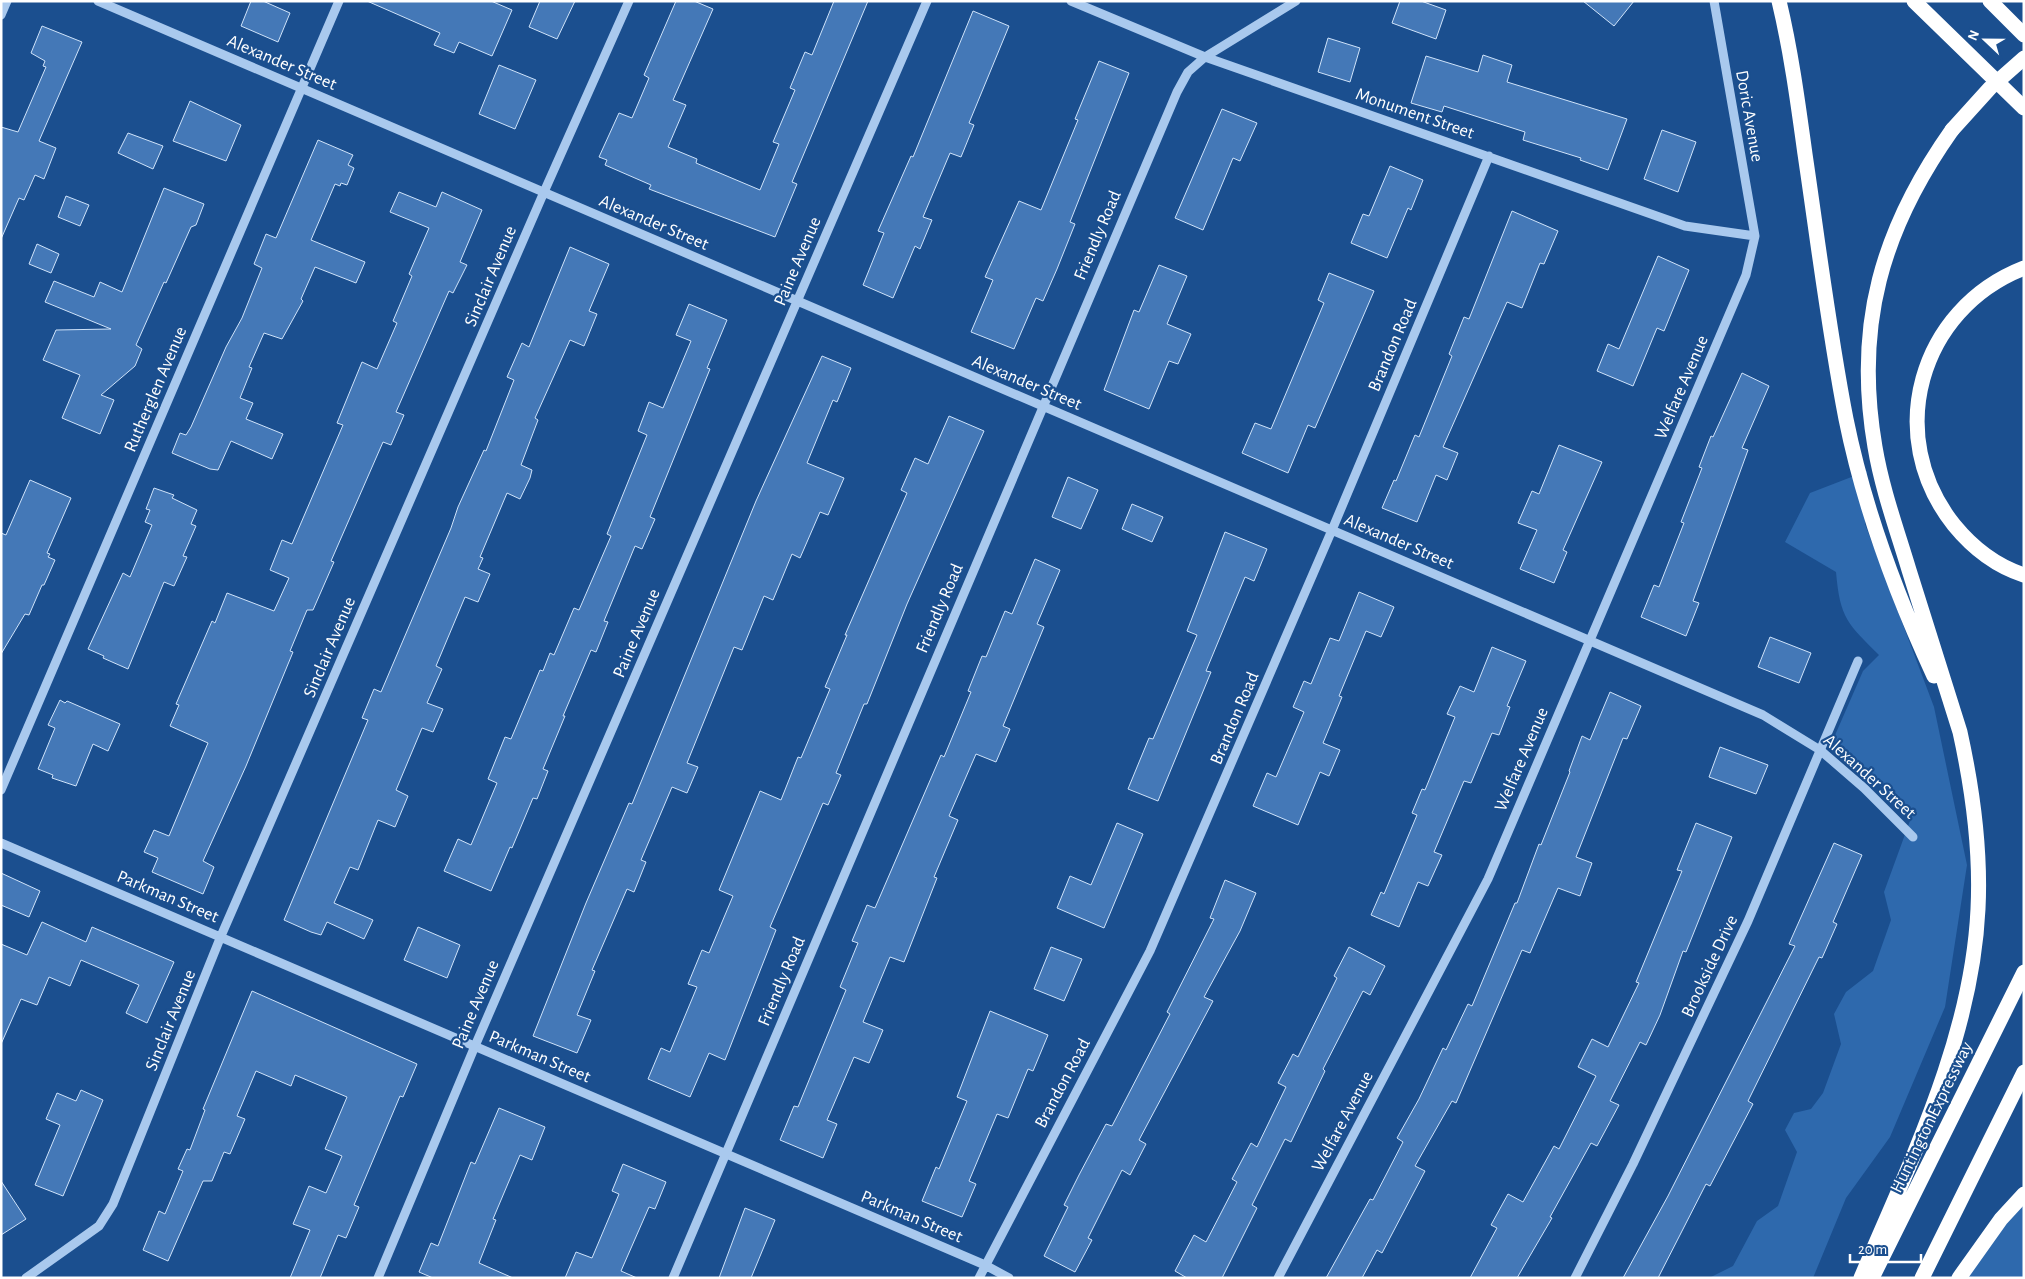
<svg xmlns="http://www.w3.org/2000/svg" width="2025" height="1279" viewBox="0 0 2025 1279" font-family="'Alegreya Sans',sans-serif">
	<rect width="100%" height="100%" fill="#1b4f8f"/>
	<path fill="#2e69ad" d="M 1867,471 L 1865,524 L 1934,707 L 1967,865 L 1945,1007 L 1890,1137 L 1846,1198 L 1813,1278 L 1709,1278 L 1733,1266 L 1757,1221 L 1778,1206 L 1797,1152 L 1785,1130 L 1794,1113 L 1811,1109 L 1823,1093 L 1841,1044 L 1834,1014 L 1846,992 L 1873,971 L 1891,920 L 1884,892 L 1911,818 L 1874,779 L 1829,749 L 1863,671 L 1879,655 C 1848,624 1840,619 1836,572 L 1785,542 L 1810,493 Z
		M 2024,1200 L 2024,1278 L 1964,1278 Z"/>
	<path fill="#4478b7" stroke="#cfe3fa" d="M 251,1 L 263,1 L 290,13 L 278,42 L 241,26 Z
		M 367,1 L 491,1 L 512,10 L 492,56 L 459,42 L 454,53 L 434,45 L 440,33 Z
		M 540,1 L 575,1 L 557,39 L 529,27 Z
		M 676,1 L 694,1 L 713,9 L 673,100 L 686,105 L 668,147 L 697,159 L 696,163 L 760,190 L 779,144 L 773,142 L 795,90 L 790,88 L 805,52 L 812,55 L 834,1 L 868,1 L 792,182 L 797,184 L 775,237 L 649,189 L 651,185 L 605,165 L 607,160 L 599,157 L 619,113 L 632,118 L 649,78 L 644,75 Z
		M 1400,1 L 1421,1 L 1446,10 L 1436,39 L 1392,23 Z
		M 1583,1 L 1634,1 L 1614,26 Z
		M 973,11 L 1009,26 L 969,123 L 974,125 L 961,157 L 950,153 L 923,217 L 932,220 L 920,249 L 915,246 L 893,298 L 863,285 L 884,233 L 878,231 L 911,156 L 913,157 Z
		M 42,26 L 82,42 L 39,141 L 56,148 L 44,179 L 35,175 L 24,200 L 19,198 L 1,239 L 1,127 L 18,132 L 46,67 L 43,66 L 45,61 L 31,53 Z
		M 1328,38 L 1360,48 L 1350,82 L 1318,72 Z
		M 1483,55 L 1512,65 L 1507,82 L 1627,119 L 1608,170 L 1580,160 L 1581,158 L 1523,140 L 1525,132 L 1444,106 L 1442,112 L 1411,103 L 1426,56 L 1478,72 Z
		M 1099,61 L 1129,73 L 1070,222 L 1075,224 L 1057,269 L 1043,301 L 1036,298 L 1014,349 L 971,332 L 993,280 L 985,277 L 1019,201 L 1041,210 L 1078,120 L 1075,119 Z
		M 499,65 L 536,80 L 515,129 L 479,114 Z
		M 190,101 L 241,125 L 226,161 L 173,141 Z
		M 1222,109 L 1257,123 L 1240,161 L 1233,158 L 1203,230 L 1175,218 Z
		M 1662,130 L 1696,142 L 1678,192 L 1644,179 Z
		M 128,133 L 163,146 L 153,169 L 118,153 Z
		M 318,140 L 353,155 L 348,165 L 354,168 L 347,185 L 341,183 L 340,186 L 335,184 L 311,240 L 365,262 L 356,283 L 315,267 L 301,299 L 303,301 L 282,339 L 264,333 L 249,367 L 252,368 L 240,398 L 253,403 L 246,419 L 283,434 L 272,459 L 231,441 L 218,470 L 210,469 L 172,453 L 180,433 L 186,435 L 191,427 L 226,347 L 242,318 L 262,268 L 254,264 L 266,234 L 276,238 Z
		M 1390,166 L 1423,180 L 1411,210 L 1408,208 L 1387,258 L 1351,243 L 1363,214 L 1369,216 Z
		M 164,188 L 204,204 L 196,225 L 191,227 L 166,283 L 164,282 L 136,345 L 142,349 L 135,366 L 101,395 L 114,400 L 100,434 L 62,418 L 80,375 L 43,360 L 56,330 L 111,329 L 45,302 L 54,281 L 94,297 L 100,282 L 122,292 Z
		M 399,192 L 436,207 L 442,192 L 482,210 L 460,262 L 467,265 L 453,293 L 449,291 L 396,412 L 404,415 L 391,445 L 383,442 L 331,561 L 334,562 L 313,610 L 307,610 L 290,651 L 293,652 L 246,766 L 203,861 L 214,867 L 203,894 L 152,872 L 158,858 L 144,852 L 154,830 L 169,836 L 208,743 L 170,726 L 179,705 L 176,704 L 212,621 L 215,623 L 227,593 L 274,611 L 289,578 L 270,570 L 282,540 L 292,544 L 343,425 L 337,423 L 362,362 L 377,369 L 397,323 L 393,321 L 412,276 L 409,274 L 429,228 L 390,212 Z
		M 66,196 L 89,205 L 80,226 L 58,217 Z
		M 1512,211 L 1558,231 L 1544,264 L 1540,263 L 1522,308 L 1507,302 L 1443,447 L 1458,453 L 1447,480 L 1436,475 L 1417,522 L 1382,508 L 1394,480 L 1396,481 L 1415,435 L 1419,437 L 1452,356 L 1449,354 L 1464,317 L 1469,319 Z
		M 37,244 L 59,254 L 51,273 L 29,264 Z
		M 570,247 L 609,264 L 589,311 L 597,314 L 584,346 L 570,340 L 535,418 L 538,420 L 521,465 L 532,470 L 530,478 L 520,499 L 507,493 L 480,557 L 483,558 L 478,569 L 490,574 L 478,602 L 465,597 L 436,666 L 442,669 L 427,703 L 443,709 L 433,732 L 422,728 L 396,790 L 408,796 L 395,827 L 378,820 L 358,870 L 350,867 L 334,903 L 373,920 L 364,939 L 327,922 L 321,935 L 311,932 L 284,920 L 368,720 L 362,718 L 374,689 L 381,692 L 451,528 L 458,507 L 484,450 L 486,451 L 514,380 L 507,377 L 522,343 L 529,347 Z
		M 1658,256 L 1689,270 L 1664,331 L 1657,328 L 1633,386 L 1597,371 L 1608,344 L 1619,349 Z
		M 1159,265 L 1187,276 L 1167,324 L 1191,334 L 1178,364 L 1169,361 L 1149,409 L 1104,390 L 1134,310 L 1139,312 Z
		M 1329,273 L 1374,291 L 1315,428 L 1308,425 L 1288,473 L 1242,453 L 1255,423 L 1271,429 L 1324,303 L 1318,300 Z
		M 689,304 L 727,320 L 707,368 L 710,369 L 650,517 L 655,519 L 642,549 L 635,546 L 604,621 L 608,622 L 596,652 L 591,650 L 563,716 L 565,716 L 543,769 L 548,771 L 537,799 L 533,798 L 512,848 L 510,847 L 491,891 L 444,871 L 458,839 L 471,845 L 497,783 L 488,779 L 505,737 L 511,739 L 540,670 L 543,671 L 550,653 L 554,655 L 574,608 L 579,610 L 611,536 L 607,534 L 647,435 L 638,431 L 649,402 L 663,408 L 691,341 L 676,335 Z
		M 822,356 L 851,368 L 837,402 L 833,400 L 807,463 L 844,478 L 828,515 L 820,512 L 800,558 L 792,554 L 773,600 L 764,596 L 742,650 L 734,647 L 687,763 L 698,767 L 687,793 L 672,787 L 641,860 L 646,862 L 634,892 L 627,889 L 592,970 L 595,971 L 577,1015 L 591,1020 L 577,1053 L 533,1036 L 586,903 L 629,803 L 632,804 L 756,501 Z
		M 1742,373 L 1769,386 L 1742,448 L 1748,450 L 1693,601 L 1699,603 L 1686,636 L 1641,617 L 1654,585 L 1659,587 L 1684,523 L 1681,522 L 1702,468 L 1699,467 L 1711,436 L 1713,437 Z
		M 949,416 L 984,431 L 907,604 L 867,704 L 864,704 L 836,773 L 841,775 L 828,805 L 823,803 L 770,927 L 776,930 L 725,1060 L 709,1053 L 690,1097 L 648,1079 L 661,1048 L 670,1052 L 697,987 L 688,984 L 702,950 L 709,953 L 733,896 L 719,890 L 760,791 L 781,800 L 798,757 L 801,758 L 830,689 L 825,687 L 847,635 L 845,635 L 907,493 L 901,490 L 915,458 L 928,464 Z
		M 1559,445 L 1602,462 L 1563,550 L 1567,552 L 1554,583 L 1520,569 L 1537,530 L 1518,523 L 1532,491 L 1539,494 Z
		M 1068,477 L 1098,490 L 1081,529 L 1052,517 Z
		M 30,480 L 71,498 L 47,553 L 50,554 L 48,557 L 55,560 L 44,585 L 42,585 L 29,615 L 25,614 L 1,654 L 1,533 L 6,535 Z
		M 154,488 L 174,495 L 172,498 L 197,510 L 191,524 L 196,526 L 183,556 L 187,557 L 174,586 L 164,582 L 128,669 L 103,658 L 104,656 L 88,649 L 123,573 L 130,577 L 152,525 L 145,522 L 150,510 L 146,509 Z
		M 1132,504 L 1163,517 L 1152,542 L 1122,529 Z
		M 1225,532 L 1267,549 L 1254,581 L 1245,577 L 1206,671 L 1211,672 L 1158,801 L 1128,789 L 1149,738 L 1153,739 L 1197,635 L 1187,631 Z
		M 1035,559 L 1060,570 L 1037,624 L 1044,627 L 1003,726 L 1010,729 L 996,762 L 976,754 L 949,816 L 958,820 L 934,877 L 937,878 L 904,962 L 890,957 L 863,1022 L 883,1030 L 869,1063 L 854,1057 L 827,1120 L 837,1124 L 823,1158 L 780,1140 L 794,1106 L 798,1107 L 846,990 L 840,987 L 858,943 L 852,941 L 867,905 L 875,908 L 941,755 L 944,757 L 971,692 L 968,691 L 982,656 L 986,657 L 1005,611 L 1012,614 Z
		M 1359,592 L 1394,607 L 1381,637 L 1366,631 L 1339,696 L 1342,697 L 1323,743 L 1340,750 L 1329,776 L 1320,772 L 1298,825 L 1253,806 L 1267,773 L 1276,777 L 1304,712 L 1293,707 L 1304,681 L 1311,684 L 1330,638 L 1339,641 Z
		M 1770,637 L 1811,653 L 1799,683 L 1758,667 Z
		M 1492,647 L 1526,661 L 1507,706 L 1510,707 L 1499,735 L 1492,733 L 1471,783 L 1464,781 L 1434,852 L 1442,855 L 1428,886 L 1418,882 L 1399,927 L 1371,915 L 1381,892 L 1384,894 L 1417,815 L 1412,813 L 1422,789 L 1425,790 L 1455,717 L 1447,714 L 1460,686 L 1474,692 Z
		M 1610,692 L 1641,706 L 1627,739 L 1623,738 L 1576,857 L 1592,863 L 1580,896 L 1558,888 L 1530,953 L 1522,950 L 1456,1103 L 1452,1101 L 1415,1166 L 1425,1171 L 1382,1253 L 1377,1250 L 1362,1278 L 1326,1278 L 1370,1199 L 1373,1200 L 1403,1142 L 1397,1138 L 1419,1099 L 1443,1048 L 1446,1050 L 1468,1004 L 1472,1006 L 1515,903 L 1517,903 L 1539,844 L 1541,845 L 1570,772 L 1569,771 L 1582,736 L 1590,740 Z
		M 60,700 L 65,703 L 67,701 L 120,724 L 108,751 L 93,744 L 76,786 L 52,778 L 53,775 L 38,769 L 55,728 L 48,725 Z
		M 1720,747 L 1768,765 L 1756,794 L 1709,777 Z
		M 1117,823 L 1143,834 L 1104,928 L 1057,908 L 1070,876 L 1091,885 Z
		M 1696,823 L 1732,837 L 1686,952 L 1683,951 L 1660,1015 L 1646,1045 L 1640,1042 L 1610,1101 L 1619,1105 L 1597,1146 L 1591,1143 L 1550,1217 L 1552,1218 L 1517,1278 L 1470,1278 L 1497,1228 L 1491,1225 L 1508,1194 L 1523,1202 L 1554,1146 L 1559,1149 L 1596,1076 L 1578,1067 L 1592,1039 L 1608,1047 L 1639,983 L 1636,982 L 1682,871 L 1677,870 Z
		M 1834,843 L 1862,855 L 1833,922 L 1837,924 L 1822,958 L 1819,957 L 1748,1101 L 1753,1104 L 1710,1186 L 1706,1184 L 1658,1278 L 1623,1278 L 1668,1196 L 1795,946 L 1789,944 Z
		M 1,873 L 40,891 L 29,917 L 1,905 Z
		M 1225,880 L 1256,893 L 1240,931 L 1204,997 L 1213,1001 L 1139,1140 L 1146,1144 L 1130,1175 L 1122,1170 L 1088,1238 L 1092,1240 L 1075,1272 L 1044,1256 L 1068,1207 L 1064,1205 L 1079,1175 L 1106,1124 L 1112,1126 L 1170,1014 L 1167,1012 L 1214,919 L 1210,918 Z
		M 42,922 L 86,942 L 92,927 L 174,962 L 147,1023 L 126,1013 L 139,985 L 81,960 L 70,986 L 49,977 L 37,1005 L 21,999 L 1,1044 L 1,944 L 27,955 Z
		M 418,927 L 460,945 L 447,978 L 404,960 Z
		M 1051,947 L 1082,959 L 1064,1001 L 1034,989 Z
		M 1349,947 L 1385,966 L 1370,995 L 1363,991 L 1323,1069 L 1325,1071 L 1291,1142 L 1285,1139 L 1252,1205 L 1257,1208 L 1222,1278 L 1187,1278 L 1175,1271 L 1194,1235 L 1206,1242 L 1237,1182 L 1232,1179 L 1251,1143 L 1257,1147 L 1286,1087 L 1278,1083 L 1293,1054 L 1298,1057 L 1337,978 L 1334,976 Z
		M 252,991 L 417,1064 L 403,1097 L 400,1096 L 354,1205 L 359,1207 L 346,1238 L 338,1235 L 320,1278 L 290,1278 L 310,1230 L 293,1224 L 309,1186 L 326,1193 L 342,1156 L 325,1149 L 347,1097 L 295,1075 L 291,1086 L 256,1071 L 237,1116 L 245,1119 L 230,1154 L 224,1152 L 212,1181 L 203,1181 L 168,1261 L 143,1250 L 159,1211 L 165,1214 L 183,1171 L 178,1169 L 187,1149 L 190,1150 L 205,1110 L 203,1109 Z
		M 990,1011 L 1048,1035 L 1033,1071 L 1028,1069 L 1008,1118 L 997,1114 L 969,1181 L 976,1184 L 962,1217 L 922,1201 L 936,1167 L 939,1169 L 967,1101 L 957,1097 Z
		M 81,1090 L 103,1100 L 63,1196 L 35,1185 L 60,1125 L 46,1119 L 57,1093 L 76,1101 Z
		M 499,1108 L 545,1127 L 532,1160 L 520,1155 L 493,1219 L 496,1220 L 479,1263 L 513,1278 L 433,1278 L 419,1272 L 431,1243 L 438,1246 L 471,1162 L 475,1164 Z
		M 623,1164 L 666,1182 L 655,1209 L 649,1207 L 621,1271 L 637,1278 L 565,1278 L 576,1252 L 592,1258 L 619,1194 L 612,1191 Z
		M 1,1181 L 26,1219 L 1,1235 Z
		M 745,1208 L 775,1220 L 751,1278 L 719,1278 Z"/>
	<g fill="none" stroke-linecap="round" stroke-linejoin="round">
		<path stroke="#a9c9ee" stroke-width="9" d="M 98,1 L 1763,715 L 1820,750 L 1864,788 L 1913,837
			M 1071,1 L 1205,57 L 1685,226 L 1755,236
			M 1,15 L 7,1
			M 1,790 L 339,1
			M 1,843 L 985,1265 L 1009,1278
			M 26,1278 L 99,1226 L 113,1204 L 221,936 L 544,192 L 629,1
			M 378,1278 L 475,1046 L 927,1
			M 673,1278 L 1177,92 L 1188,72 L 1205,57 L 1296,1
			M 979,1278 L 1150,951 L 1332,530 L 1489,156
			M 1278,1278 L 1488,879 L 1746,275 L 1755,236 L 1714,1
			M 1575,1278 L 1633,1164 L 1748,921 L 1858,661"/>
		<path stroke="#fff" stroke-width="15" d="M 1779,1 C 1791,51 1798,103 1805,154 C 1818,242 1829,332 1846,419 C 1864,508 1896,594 1934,676
			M 1914,1 L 2024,108
			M 1990,1 L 2024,35
			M 2024,268 C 1919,309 1883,436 1954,525 C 1972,547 1996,566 2024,575
			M 1861,1278 C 1911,1160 1972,1038 1978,909 C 1981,849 1973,791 1960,732 C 1943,678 1926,624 1909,570 C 1897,530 1882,489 1875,447 C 1854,325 1882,229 1952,130
			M 1872,1278 L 2024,972
			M 1922,1278 L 2024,1072
			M 1959,1278 L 2001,1219 L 2024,1194"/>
		<path stroke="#fff" stroke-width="15" d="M 1952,130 L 1990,88 L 2024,58"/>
	</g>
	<g text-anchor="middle" stroke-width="4.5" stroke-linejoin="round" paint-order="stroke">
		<g font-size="18" fill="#fff" stroke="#1b4f8f">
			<text transform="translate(282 62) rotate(23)" y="6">Alexander Street</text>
			<text transform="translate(1415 113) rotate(19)" y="6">Monument Street</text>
			<text transform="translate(1750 116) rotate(80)" y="6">Doric Avenue</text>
			<text transform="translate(654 222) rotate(23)" y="6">Alexander Street</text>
			<text transform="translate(1097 235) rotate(-67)" y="6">Friendly Road</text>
			<text transform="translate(797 261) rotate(-67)" y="6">Paine Avenue</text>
			<text transform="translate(490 276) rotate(-67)" y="6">Sinclair Avenue</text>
			<text transform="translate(1392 345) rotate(-67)" y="6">Brandon Road</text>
			<text transform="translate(1027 382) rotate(23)" y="6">Alexander Street</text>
			<text transform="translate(1681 387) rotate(-67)" y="6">Welfare Avenue</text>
			<text transform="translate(155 389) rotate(-67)" y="6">Rutherglen Avenue</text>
			<text transform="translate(1399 541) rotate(23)" y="6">Alexander Street</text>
			<text transform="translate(939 608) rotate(-67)" y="6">Friendly Road</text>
			<text transform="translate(636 633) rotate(-67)" y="6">Paine Avenue</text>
			<text transform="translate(329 647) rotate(-67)" y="6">Sinclair Avenue</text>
			<text transform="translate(1234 718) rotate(-67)" y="6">Brandon Road</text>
			<text transform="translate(1521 759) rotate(-67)" y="6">Welfare Avenue</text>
			<text transform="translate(1870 776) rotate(42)" y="6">Alexander Street</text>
			<text transform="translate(168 896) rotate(23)" y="6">Parkman Street</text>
			<text transform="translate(1709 966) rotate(-65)" y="6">Brookside Drive</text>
			<text transform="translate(781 981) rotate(-67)" y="6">Friendly Road</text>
			<text transform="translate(475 1004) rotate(-67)" y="6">Paine Avenue</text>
			<text transform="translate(170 1020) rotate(-68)" y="6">Sinclair Avenue</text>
			<text transform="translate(540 1056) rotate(23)" y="6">Parkman Street</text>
			<text transform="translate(1062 1083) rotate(-62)" y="6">Brandon Road</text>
			<text transform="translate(1931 1117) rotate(-64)" y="6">Huntington Expressway</text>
			<text transform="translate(1342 1121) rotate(-62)" y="6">Welfare Avenue</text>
			<text transform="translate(912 1216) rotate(23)" y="6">Parkman Street</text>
		</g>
	</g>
	<rect width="2025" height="1279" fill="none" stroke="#ffffff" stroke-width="5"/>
	<g transform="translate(1985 40) rotate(292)" stroke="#1b4f8f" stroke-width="4" paint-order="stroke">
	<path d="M0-4L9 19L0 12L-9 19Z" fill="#ffffff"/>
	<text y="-8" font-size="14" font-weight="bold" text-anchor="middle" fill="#ffffff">N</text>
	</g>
	<path d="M1850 1254v8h71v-8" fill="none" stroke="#ffffff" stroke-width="2.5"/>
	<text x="1858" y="1254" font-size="15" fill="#ffffff" stroke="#1b4f8f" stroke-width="4" paint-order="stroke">20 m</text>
</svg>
